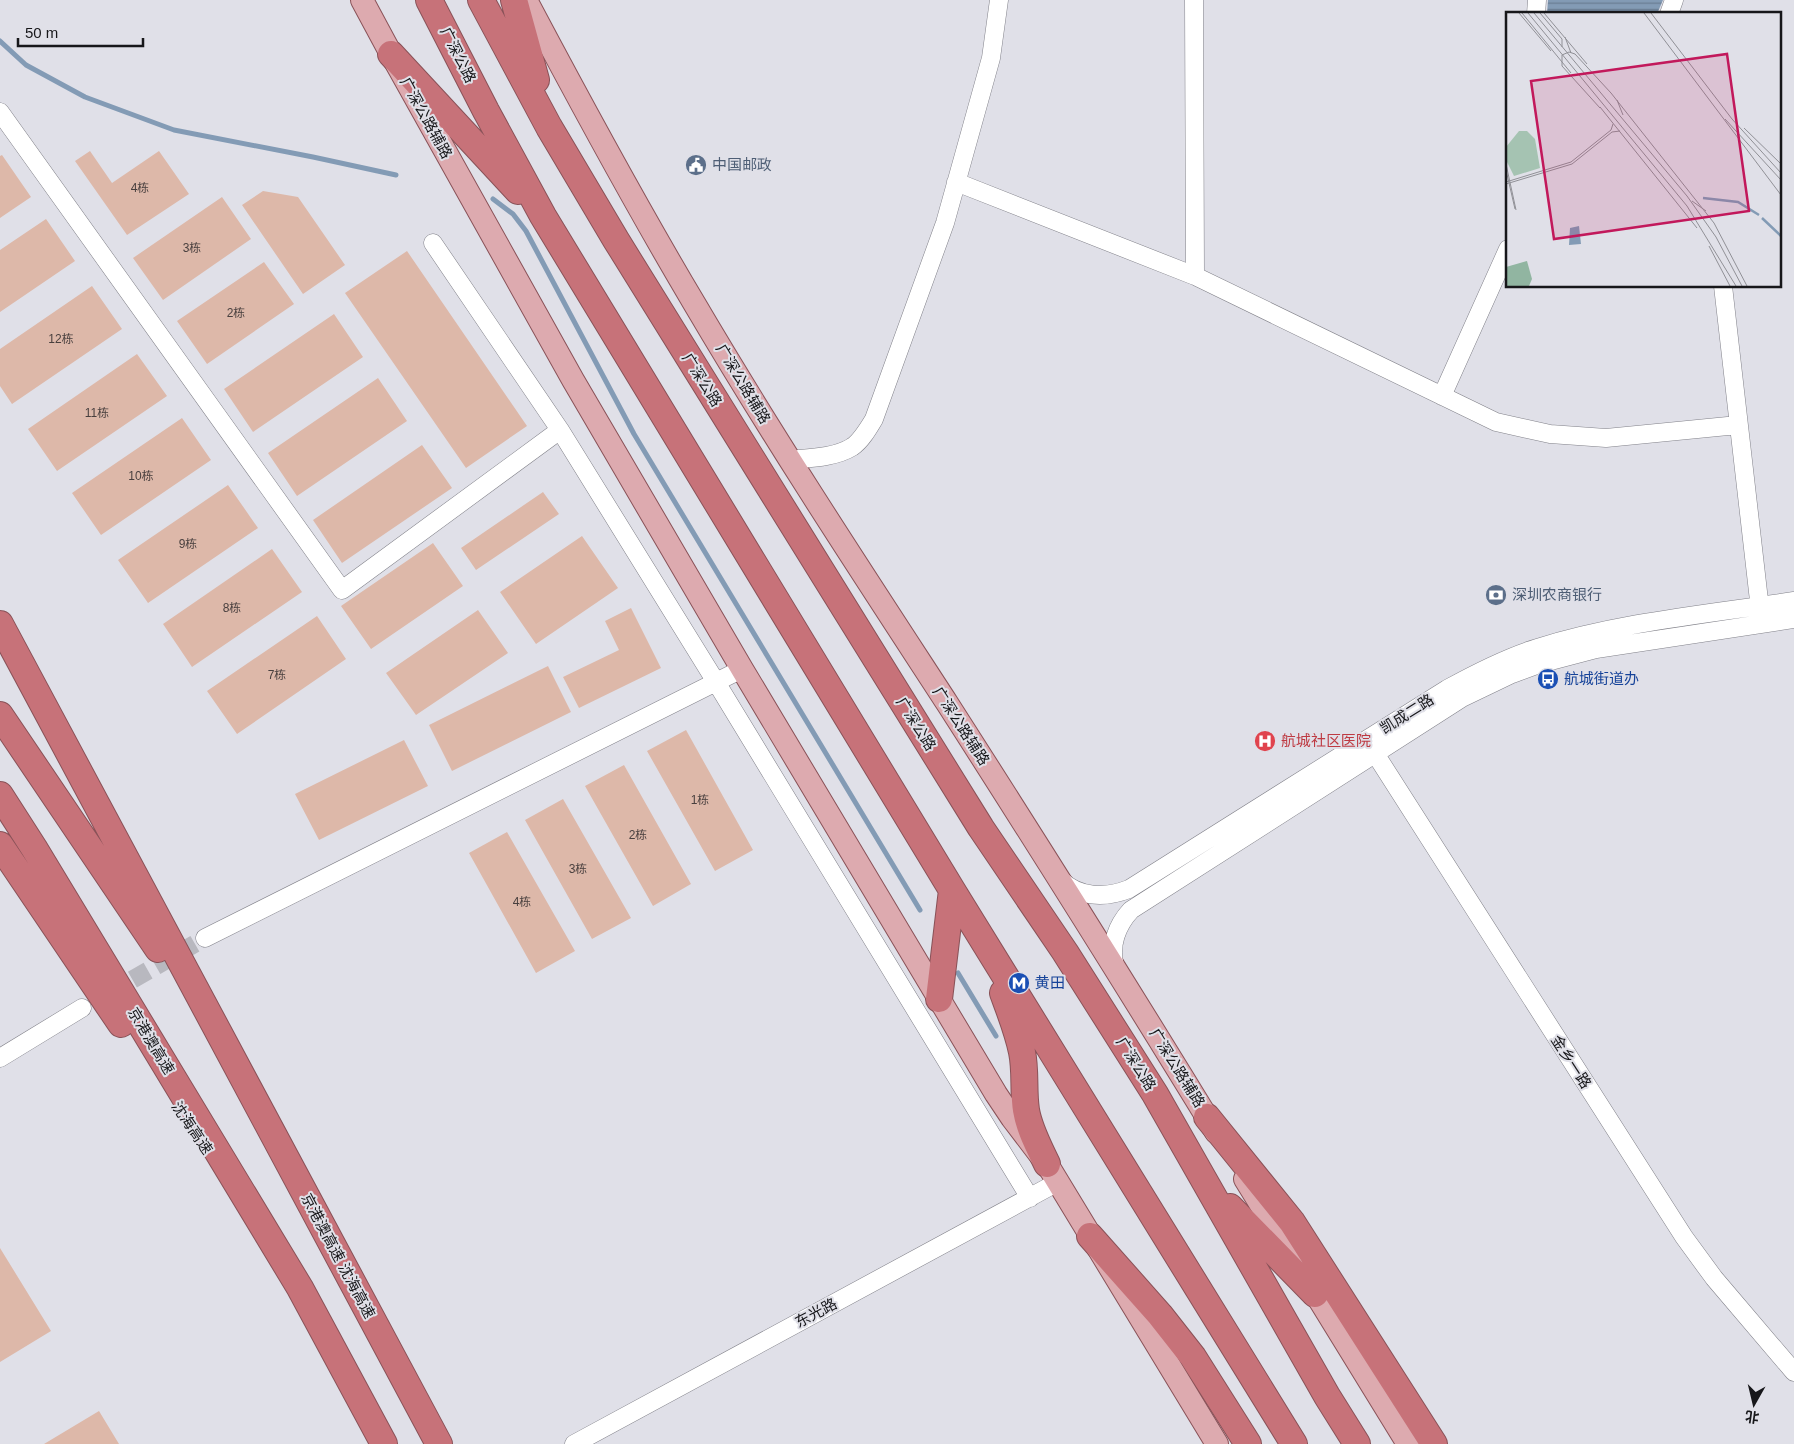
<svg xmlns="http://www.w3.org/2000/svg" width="1794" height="1444" viewBox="0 0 1794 1444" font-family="Helvetica,'Noto Sans SC',sans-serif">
	<defs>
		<pattern id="water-rules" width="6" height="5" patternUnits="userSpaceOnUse" patternTransform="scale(1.25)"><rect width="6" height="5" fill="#839bb5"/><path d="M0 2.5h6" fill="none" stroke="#6a7d92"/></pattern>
	</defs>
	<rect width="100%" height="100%" fill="#e0e0e8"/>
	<path fill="url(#water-rules)" d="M 1548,0 L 1663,0 L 1657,14 L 1547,14 Z"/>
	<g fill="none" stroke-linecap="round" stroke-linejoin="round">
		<path stroke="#839bb5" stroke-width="5" d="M 0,41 L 26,65 L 85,97 L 174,130 L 313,157 L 396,175
			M 493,199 L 513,214 L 526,231 L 634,434 L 920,910
			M 958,973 L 996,1036"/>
	</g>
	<path fill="#ddb8a9" d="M 90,151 L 112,183 L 159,151 L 189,194 L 127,235 L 75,161 Z
		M 2,155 L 31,197 L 0,218 L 0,156 Z
		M 263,191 L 298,197 L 345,265 L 303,294 L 242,205 Z
		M 222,197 L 251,239 L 163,300 L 133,258 Z
		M 46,219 L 75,261 L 0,312 L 0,250 Z
		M 407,251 L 527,426 L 466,468 L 345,293 Z
		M 264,262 L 294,304 L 207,364 L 177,321 Z
		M 92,286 L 122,329 L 12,404 L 0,386 L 0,349 Z
		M 334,314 L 363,357 L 253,432 L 224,389 Z
		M 137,354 L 167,396 L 57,471 L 28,429 Z
		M 378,378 L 407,421 L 297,496 L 268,453 Z
		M 182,418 L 211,460 L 101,535 L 72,493 Z
		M 422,445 L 452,488 L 342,563 L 313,520 Z
		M 228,485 L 258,528 L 148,603 L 118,560 Z
		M 543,492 L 559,514 L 476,570 L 461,548 Z
		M 582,536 L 618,588 L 536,644 L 500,592 Z
		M 433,543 L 463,586 L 371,649 L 341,606 Z
		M 272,549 L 302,592 L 192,667 L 163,624 Z
		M 631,608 L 661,668 L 579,708 L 563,677 L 619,650 L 605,621 Z
		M 478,610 L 508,653 L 416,715 L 386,673 Z
		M 317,616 L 346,659 L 237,734 L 207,691 Z
		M 548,666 L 571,712 L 452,771 L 429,725 Z
		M 686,730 L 753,850 L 715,871 L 647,751 Z
		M 404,740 L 428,786 L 319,840 L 295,794 Z
		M 624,765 L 691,884 L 653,906 L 585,786 Z
		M 563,799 L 631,918 L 592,939 L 525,820 Z
		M 507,832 L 575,951 L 536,973 L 469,853 Z
		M 0,1248 L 51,1331 L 0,1362 Z
		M 99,1411 L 119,1444 L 44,1444 Z"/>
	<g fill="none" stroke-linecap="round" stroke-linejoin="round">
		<path stroke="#b8b8bf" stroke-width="18" stroke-dasharray="18 9" stroke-linecap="butt" d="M 109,993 L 205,938"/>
		<g stroke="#818189" stroke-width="19">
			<path id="minor" d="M 1194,0 L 1195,276
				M 1536,14 L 1537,0
				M 1669,14 L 1674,0
				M 0,112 L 342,590 L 560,430
				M 956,182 L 1195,276 L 1496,422 L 1550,434 L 1606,438 L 1738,425
				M 433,243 L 560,430 L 716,682 L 1030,1198
				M 1723,286 L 1761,618
				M 1442,396 L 1508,249
				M 789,460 C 809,458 834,458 852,447 C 861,441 868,429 874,419 L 945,223 L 991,58 L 999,0
				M 1369,744 L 1684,1237 L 1714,1278 L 1794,1372
				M 1061,880 C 1079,898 1106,898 1129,889 L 1447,689 C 1476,673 1505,658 1537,648 C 1620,622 1708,614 1794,601
				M 205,938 L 742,669
				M 1115,966 C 1109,946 1117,925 1131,910 L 1462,698 L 1512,674 L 1539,664 L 1596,649 L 1794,619
				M 0,1058 L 82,1008
				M 574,1444 L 1058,1182"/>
		</g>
		<g stroke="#895258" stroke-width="24">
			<path id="major" d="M 362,0 L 391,54 L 573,380 L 742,669 L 996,1094 L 1012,1118 L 1047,1164 L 1217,1444
				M 526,0 C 580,102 635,204 694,303 C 774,439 861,571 947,703 C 1038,845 1128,988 1216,1132
				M 1245,1179 L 1408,1444"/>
		</g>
		<g stroke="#895258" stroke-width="28">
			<path id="highway" d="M 429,0 L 486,111 L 543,216 L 952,890 L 1294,1444
				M 481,0 L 549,127 L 616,240 L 981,828 L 1065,952 L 1155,1094 L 1327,1396 L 1357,1444
				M 514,0 L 536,80
				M 391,54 L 518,191
				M 0,624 L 439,1444
				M 0,715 L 158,949
				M 0,795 L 34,848 L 300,1288 L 384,1444
				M 0,845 L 121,1024
				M 1003,993 C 1010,1012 1018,1032 1022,1052 C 1026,1071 1023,1091 1026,1110 C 1029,1129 1039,1147 1047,1164
				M 939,999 L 952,890
				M 1207,1117 L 1292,1222 L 1434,1444
				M 1230,1207 L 1315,1294
				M 1090,1236 L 1160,1315 L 1193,1357 L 1248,1444"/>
		</g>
		<use href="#minor" stroke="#fff" stroke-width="18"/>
		<use href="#major" stroke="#ddaaaf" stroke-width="22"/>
		<use href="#highway" stroke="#c77279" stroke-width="26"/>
	</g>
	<defs>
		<g id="civic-disc" transform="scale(1.125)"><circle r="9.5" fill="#5c6f8a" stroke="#e0e0e8"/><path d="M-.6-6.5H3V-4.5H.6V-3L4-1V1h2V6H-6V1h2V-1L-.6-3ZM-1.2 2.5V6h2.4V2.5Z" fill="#fff"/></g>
		<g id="bank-disc" transform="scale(1.125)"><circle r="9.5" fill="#5c6f8a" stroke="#e0e0e8"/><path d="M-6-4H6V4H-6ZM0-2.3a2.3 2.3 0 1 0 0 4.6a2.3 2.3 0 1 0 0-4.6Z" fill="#fff"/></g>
		<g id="bus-disc" transform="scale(1.125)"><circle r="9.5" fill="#1a4fb4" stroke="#e0e0e8"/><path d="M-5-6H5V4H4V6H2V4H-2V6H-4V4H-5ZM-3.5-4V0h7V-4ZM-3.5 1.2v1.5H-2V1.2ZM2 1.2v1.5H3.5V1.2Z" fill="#fff"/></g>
		<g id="hospital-disc" transform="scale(1.125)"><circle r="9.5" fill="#e0444e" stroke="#e0e0e8"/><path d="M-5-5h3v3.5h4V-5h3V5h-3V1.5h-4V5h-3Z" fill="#fff"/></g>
		<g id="metro-disc" transform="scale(1.125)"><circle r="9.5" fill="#1a4fb4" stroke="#e0e0e8"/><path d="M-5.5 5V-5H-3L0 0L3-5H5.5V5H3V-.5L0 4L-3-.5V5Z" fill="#fff"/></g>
	</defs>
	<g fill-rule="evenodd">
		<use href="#civic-disc" x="696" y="165"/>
		<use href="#bank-disc" x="1496" y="595"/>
		<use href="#bus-disc" x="1548" y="679"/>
		<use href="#hospital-disc" x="1265" y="741"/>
		<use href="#metro-disc" x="1019" y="983"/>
	</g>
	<g text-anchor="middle" stroke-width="4" stroke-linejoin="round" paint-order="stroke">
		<g font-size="12" fill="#483f3e">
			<text x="140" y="192">4栋</text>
			<text x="192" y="252">3栋</text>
			<text x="236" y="317">2栋</text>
			<text x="61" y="343">12栋</text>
			<text x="97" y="417">11栋</text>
			<text x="141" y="480">10栋</text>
			<text x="188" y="548">9栋</text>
			<text x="232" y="612">8栋</text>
			<text x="277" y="679">7栋</text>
			<text x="700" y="804">1栋</text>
			<text x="638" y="839">2栋</text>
			<text x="578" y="873">3栋</text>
			<text x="522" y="906">4栋</text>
		</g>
		<g font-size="15" fill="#17171a" stroke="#e0e0e8">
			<text transform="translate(458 55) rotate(63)" y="5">广深公路</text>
			<text transform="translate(426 118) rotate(61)" y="5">广深公路辅路</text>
			<text transform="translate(702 380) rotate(58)" y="5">广深公路</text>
			<text transform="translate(743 384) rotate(59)" y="5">广深公路辅路</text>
			<text transform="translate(1407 714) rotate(-32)" y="5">凯成二路</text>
			<text transform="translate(916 724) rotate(58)" y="5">广深公路</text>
			<text transform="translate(961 726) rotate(57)" y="5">广深公路辅路</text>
			<text transform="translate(151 1041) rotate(59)" y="5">京港澳高速</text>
			<text transform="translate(1571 1062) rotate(57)" y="5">金乡一路</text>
			<text transform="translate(1136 1064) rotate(58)" y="5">广深公路</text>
			<text transform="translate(1177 1068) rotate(58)" y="5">广深公路辅路</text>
			<text transform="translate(192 1128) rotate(56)" y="5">沈海高速</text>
			<text transform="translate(338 1256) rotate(62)" y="5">京港澳高速 沈海高速</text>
			<text transform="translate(816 1313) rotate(-28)" y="5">东光路</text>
		</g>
		<g font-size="15" fill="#4e5e75" stroke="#e0e0e8" text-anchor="start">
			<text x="712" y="170">中国邮政</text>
			<text x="1512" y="600">深圳农商银行</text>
		</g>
		<g font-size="15" fill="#164399" stroke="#e0e0e8" text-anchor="start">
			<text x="1564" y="684">航城街道办</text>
			<text x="1035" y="988">黄田</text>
		</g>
		<g font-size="15" fill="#be3a42" stroke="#e0e0e8" text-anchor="start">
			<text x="1281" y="746">航城社区医院</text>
		</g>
	</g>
	<g transform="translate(1506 12)">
		<rect width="275" height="275" fill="#e0e0e8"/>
		<path d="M 21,249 L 26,267 L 23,274 L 0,274 L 0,255 Z" fill="#91b5a1"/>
		<path d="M 13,119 L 21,119 L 29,127 L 34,156 L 8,164 L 0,148 L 0,135 Z" fill="#a5c3b2"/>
		<path d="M 73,214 L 75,232 L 63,233 L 64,216 Z" fill="#839bb5"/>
		<path fill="none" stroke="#839bb5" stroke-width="2.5" d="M 197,186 L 232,190 L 253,203M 256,206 L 275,224"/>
		<path fill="none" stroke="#909096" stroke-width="1" d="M 13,1 L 45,39M 16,1 L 65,61M 22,1 L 181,194 L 230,274M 28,1 L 181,184 L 210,225 L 236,274M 34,1 L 56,27 L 56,35M 38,1 L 81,52M 138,1 L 275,183M 145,1 L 226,107 L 275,161M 59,25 L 65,41M 105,81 L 208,211 L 241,274M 111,88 L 117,103M 94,95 L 191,216M 94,96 L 56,54 L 56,43 L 63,40 L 69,42 L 105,81M 219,107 L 275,168M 238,116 L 275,152M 0,152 L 10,198M 0,158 L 9,197M 0,170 L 65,150 L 105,118 L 107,112M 0,172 L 66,152 L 106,120 L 114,119M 186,189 L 200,199M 203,234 L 224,274"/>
		<path fill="#c2185b" fill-opacity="0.15" stroke="#c2185b" stroke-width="2.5" d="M 221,42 L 243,199 L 48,227 L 25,69 Z"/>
		<rect width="275" height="275" fill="none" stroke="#17171a" stroke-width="2.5"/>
	</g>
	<g transform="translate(1754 1404) rotate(188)" stroke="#e0e0e8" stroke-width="4" paint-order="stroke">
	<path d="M0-4L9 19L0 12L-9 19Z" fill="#17171a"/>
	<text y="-8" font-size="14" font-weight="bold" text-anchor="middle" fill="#17171a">北</text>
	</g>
	<path d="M18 38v8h125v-8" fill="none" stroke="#17171a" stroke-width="2.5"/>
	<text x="25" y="38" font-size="15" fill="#17171a" stroke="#e0e0e8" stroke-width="4" paint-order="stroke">50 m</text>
</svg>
